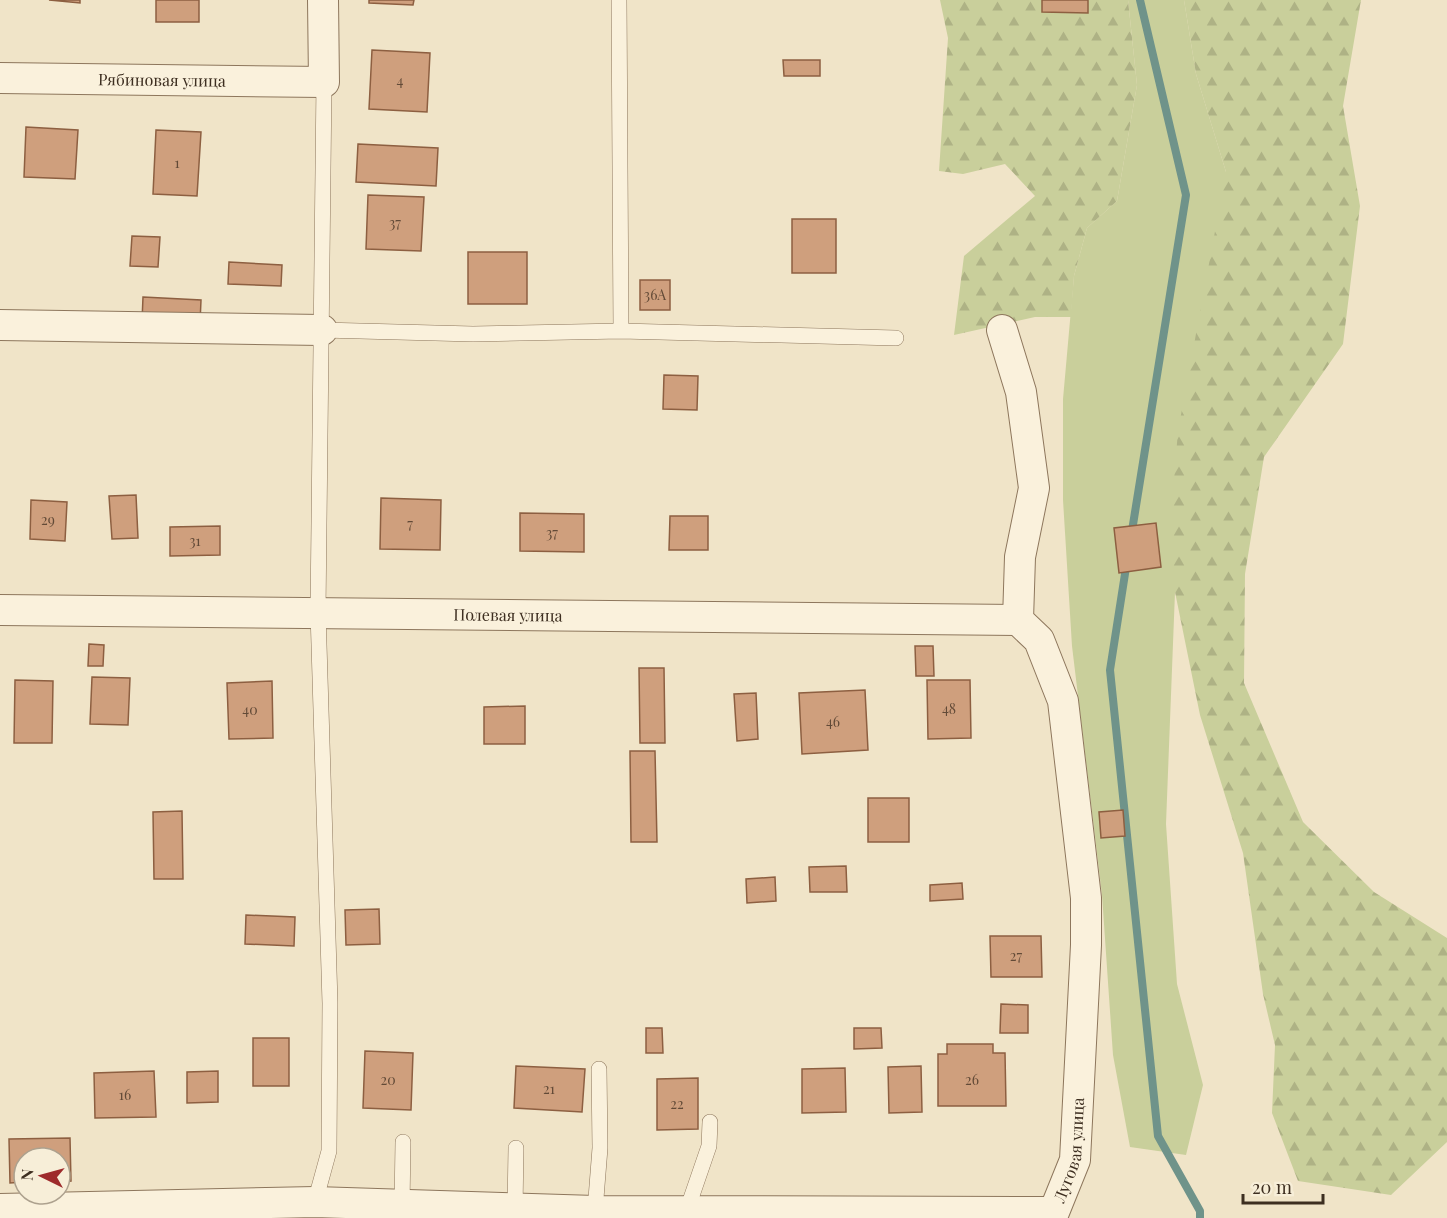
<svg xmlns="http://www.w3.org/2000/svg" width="1447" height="1218" viewBox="0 0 1447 1218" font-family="'Playfair Display',serif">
	<defs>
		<pattern id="forest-firs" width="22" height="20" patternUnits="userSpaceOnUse" patternTransform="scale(1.5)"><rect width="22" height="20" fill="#c9cf9b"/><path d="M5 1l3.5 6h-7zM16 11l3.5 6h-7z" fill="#aeb285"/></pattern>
	</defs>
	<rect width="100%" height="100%" fill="#f0e4c8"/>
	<path fill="#c9cf9b" d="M 1128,0 L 1184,0 L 1196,74 L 1226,172 L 1230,438 L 1175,592 L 1166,824 L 1177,984 L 1203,1085 L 1186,1155 L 1130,1147 L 1113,1055 L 1102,895 L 1072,646 L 1063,500 L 1063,399 L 1074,276 L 1087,228 L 1117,201 L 1137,85 Z"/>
	<path fill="url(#forest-firs)" d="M 940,0 L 1128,0 L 1137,85 L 1117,201 L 1087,228 L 1074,276 L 1071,317 L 1035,317 L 954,335 L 964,256 L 1035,196 L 1005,164 L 963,174 L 939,171 L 948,38 Z
		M 1184,0 L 1361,0 L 1343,106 L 1360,206 L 1343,344 L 1264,457 L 1245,574 L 1244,683 L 1303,822 L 1374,892 L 1447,938 L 1447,1142 L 1391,1195 L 1298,1181 L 1272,1113 L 1275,1045 L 1263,994 L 1243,853 L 1200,715 L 1175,592 L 1169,540 L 1178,431 L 1226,172 L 1196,74 Z"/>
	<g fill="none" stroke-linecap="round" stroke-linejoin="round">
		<path stroke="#6f938a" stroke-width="8" d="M 1131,537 L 1186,195 L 1140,0
			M 1127,561 L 1110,670 L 1158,1136 L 1200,1211 L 1200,1218"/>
	</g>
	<path fill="#cf9f7d" stroke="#8d5f41" stroke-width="1.5" d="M 49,0 L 80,0 L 80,3 Z
		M 156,0 L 199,0 L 199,22 L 156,22 Z
		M 369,0 L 414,0 L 413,5 L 369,3 Z
		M 1042,0 L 1088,0 L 1088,13 L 1042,12 Z
		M 372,50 L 430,53 L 427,112 L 369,109 Z
		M 783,60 L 820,60 L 820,76 L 784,76 Z
		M 26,127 L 78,130 L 75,179 L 24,177 Z
		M 156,130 L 201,132 L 197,196 L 153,194 Z
		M 358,144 L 438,148 L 436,186 L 356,182 Z
		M 368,195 L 424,197 L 421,251 L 366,249 Z
		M 792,219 L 836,219 L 836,273 L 792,273 Z
		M 132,236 L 160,237 L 158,267 L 130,266 Z
		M 468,252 L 527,252 L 527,304 L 468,304 Z
		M 229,262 L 282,265 L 281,286 L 228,284 Z
		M 640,280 L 670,280 L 670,310 L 640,310 Z
		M 143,297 L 201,300 L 200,323 L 142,321 Z
		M 664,375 L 698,376 L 697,410 L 663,409 Z
		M 136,495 L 138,538 L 112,539 L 109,496 Z
		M 381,498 L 441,500 L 440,550 L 380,549 Z
		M 31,500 L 67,502 L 65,541 L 30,539 Z
		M 520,513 L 584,514 L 584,552 L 520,551 Z
		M 670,516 L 708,516 L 708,550 L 669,550 Z
		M 1156,523 L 1161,567 L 1119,573 L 1114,528 Z
		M 220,526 L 220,555 L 170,556 L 170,527 Z
		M 89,644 L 104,645 L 103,666 L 88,666 Z
		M 915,646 L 933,646 L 934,676 L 916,676 Z
		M 639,668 L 664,668 L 665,743 L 640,743 Z
		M 92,677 L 130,678 L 128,725 L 90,724 Z
		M 15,680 L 53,681 L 52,743 L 14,743 Z
		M 927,680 L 970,680 L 971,738 L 928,739 Z
		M 272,681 L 273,738 L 229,739 L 227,683 Z
		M 865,690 L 868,750 L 802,754 L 799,693 Z
		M 756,693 L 758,739 L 737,741 L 734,694 Z
		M 525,706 L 525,744 L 484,744 L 484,707 Z
		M 630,751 L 655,751 L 657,842 L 631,842 Z
		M 868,798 L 909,798 L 909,842 L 868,842 Z
		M 1123,810 L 1125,836 L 1101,838 L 1099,812 Z
		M 182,811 L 183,879 L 154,879 L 153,812 Z
		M 846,866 L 847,892 L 810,892 L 809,867 Z
		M 775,877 L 776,901 L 747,903 L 746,879 Z
		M 962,883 L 963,899 L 930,901 L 930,885 Z
		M 379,909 L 380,944 L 346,945 L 345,910 Z
		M 246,915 L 295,917 L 294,946 L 245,944 Z
		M 990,936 L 1041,936 L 1042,977 L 991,977 Z
		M 1001,1004 L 1028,1005 L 1028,1033 L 1000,1033 Z
		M 646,1028 L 662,1028 L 663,1053 L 646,1053 Z
		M 854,1028 L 881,1028 L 882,1048 L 854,1049 Z
		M 253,1038 L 289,1038 L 289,1086 L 253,1086 Z
		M 947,1044 L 993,1044 L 993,1053 L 1005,1053 L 1006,1106 L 938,1106 L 938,1054 L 947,1054 Z
		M 365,1051 L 413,1053 L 411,1110 L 363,1108 Z
		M 516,1066 L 585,1069 L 582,1112 L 514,1108 Z
		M 921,1066 L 922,1112 L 889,1113 L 888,1067 Z
		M 845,1068 L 846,1112 L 802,1113 L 802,1069 Z
		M 154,1071 L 156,1117 L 95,1118 L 94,1073 Z
		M 218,1071 L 218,1102 L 187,1103 L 187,1072 Z
		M 698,1078 L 698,1129 L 657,1130 L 657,1079 Z
		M 70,1138 L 71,1181 L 60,1182 L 60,1158 L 24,1158 L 24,1182 L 10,1183 L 9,1139 Z"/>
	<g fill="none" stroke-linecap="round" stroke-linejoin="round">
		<g stroke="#8d765c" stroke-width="16">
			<path id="service" d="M 619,0 L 621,331
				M 322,330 L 473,334 L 621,331 L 896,338
				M 315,1202 L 329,1151 L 330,1003 L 318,612 L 324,82
				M 402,1206 L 403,1142
				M 515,1209 L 516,1148
				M 687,1210 L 709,1146 L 710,1122
				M 595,1211 L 600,1148 L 599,1069"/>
		</g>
		<g stroke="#8d765c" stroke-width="32">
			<g id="minor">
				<path id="s1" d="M 0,78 L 324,82 L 323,0"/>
				<path d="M 0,325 L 322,330"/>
				<path id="s2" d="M 0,610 L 1018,620"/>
				<path id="s3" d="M 0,1209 L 315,1202 L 595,1211 L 1054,1212 L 1075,1160 L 1086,945 L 1086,898 L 1063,701 L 1039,640 L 1018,620 L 1020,557 L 1034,488 L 1021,392 L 1002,330"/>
			</g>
		</g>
		<use href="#service" stroke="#faf1dc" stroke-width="15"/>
		<use href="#minor" stroke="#faf1dc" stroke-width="30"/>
	</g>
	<g text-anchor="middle" stroke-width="6" stroke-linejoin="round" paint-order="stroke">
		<g font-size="14" fill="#624a37">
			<text x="400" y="86">4</text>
			<text x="177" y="168">1</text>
			<text x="395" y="228">37</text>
			<text x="655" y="300">36А</text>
			<text x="48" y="525">29</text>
			<text x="410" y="529">7</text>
			<text x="552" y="538">37</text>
			<text x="195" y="546">31</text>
			<text x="949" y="714">48</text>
			<text x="250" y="715">40</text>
			<text x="833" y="727">46</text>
			<text x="1016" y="961">27</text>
			<text x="388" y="1085">20</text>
			<text x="972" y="1085">26</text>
			<text x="549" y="1094">21</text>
			<text x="125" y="1100">16</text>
			<text x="677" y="1109">22</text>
		</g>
		<g font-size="16" fill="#3d2e20" stroke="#f7eed8">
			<text dy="6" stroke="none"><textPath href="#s1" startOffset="162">Рябиновая улица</textPath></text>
			<text dy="6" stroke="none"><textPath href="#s2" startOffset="508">Полевая улица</textPath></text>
			<text dy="6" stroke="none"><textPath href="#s3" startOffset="1119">Луговая улица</textPath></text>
		</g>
	</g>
	<g transform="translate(42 1176) rotate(275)"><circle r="28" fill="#f7eed8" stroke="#ada18e" stroke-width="1.5"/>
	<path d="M0-4.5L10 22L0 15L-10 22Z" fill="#9e2a2b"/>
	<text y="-9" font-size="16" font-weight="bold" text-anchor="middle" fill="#3d2e20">N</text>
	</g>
	<path d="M1243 1194v9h80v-9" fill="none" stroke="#3d2e20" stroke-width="3"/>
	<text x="1252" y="1194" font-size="18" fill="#3d2e20" stroke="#f7eed8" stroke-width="4.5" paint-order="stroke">20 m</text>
</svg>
